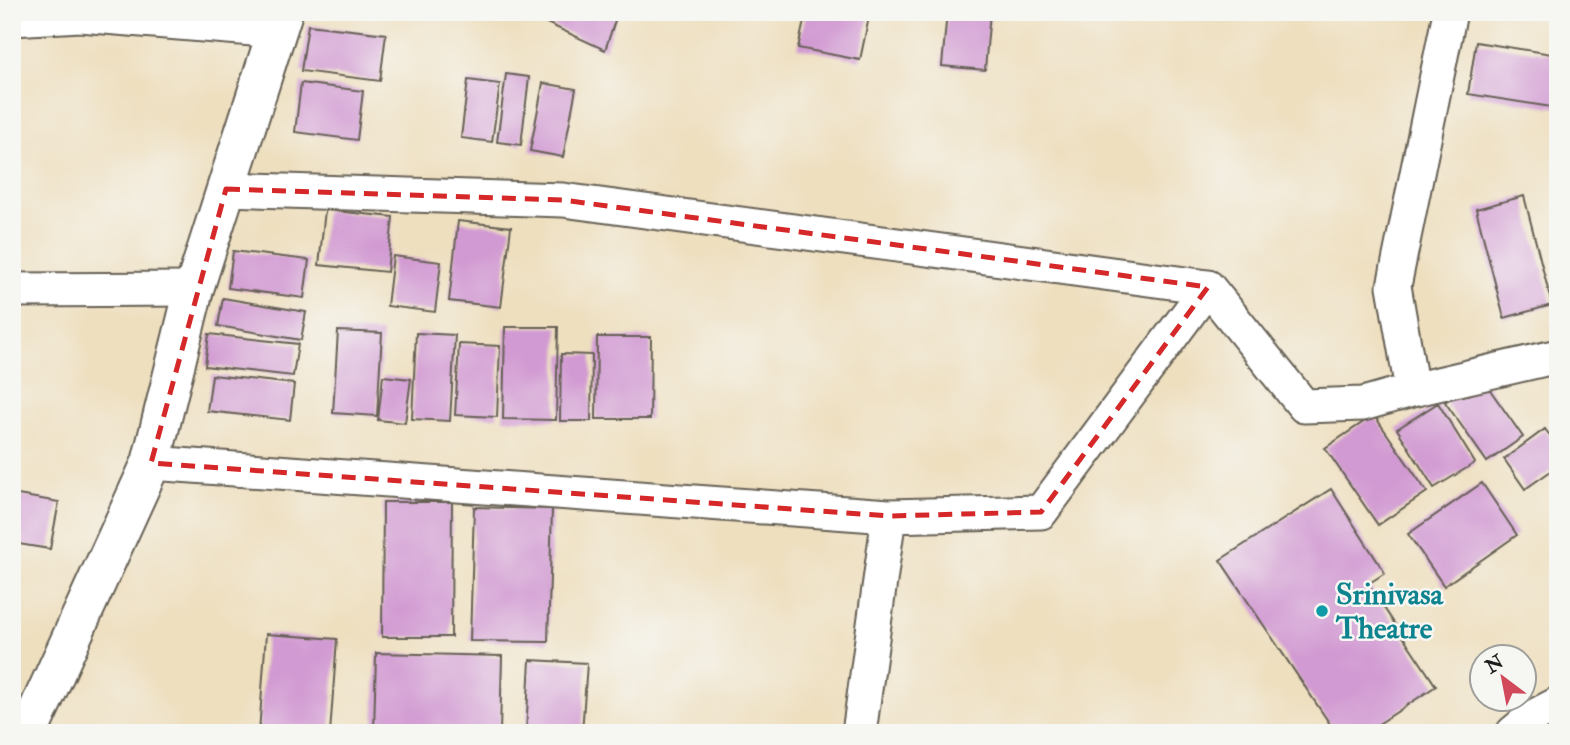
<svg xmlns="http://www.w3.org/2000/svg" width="1570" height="745" viewBox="0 0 1570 745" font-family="'IM FELL Double Pica',serif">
	<rect width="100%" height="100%" fill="#f6f6f2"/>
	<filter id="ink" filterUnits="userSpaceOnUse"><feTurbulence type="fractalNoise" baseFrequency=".0143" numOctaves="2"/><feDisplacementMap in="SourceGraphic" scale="14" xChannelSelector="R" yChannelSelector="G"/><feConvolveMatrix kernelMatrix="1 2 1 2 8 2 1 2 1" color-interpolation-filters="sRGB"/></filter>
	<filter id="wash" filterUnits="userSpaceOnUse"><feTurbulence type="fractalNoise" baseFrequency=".00686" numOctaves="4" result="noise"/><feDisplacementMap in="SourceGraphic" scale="28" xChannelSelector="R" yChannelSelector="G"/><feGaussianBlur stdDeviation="1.57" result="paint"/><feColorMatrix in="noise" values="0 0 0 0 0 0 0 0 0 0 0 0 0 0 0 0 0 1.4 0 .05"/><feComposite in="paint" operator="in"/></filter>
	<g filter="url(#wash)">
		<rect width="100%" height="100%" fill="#eedfbf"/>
		<g id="blocks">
			<path fill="#d19ad2" d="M 523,12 L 618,12 L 605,50 Z
				M 806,12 L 870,12 L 860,60 L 798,48 Z
				M 947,12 L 990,12 L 985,70 L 942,66 Z
				M 308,25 L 386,34 L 380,81 L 301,71 Z
				M 1476,42 L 1558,55 L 1558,108 L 1468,94 Z
				M 506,74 L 529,77 L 521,145 L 497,142 Z
				M 468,80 L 500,84 L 492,142 L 461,138 Z
				M 301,83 L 363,91 L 357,140 L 295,132 Z
				M 543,83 L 576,89 L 563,157 L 530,151 Z
				M 1524,196 L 1552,305 L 1504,318 L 1476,209 Z
				M 325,210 L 393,217 L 387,272 L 319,265 Z
				M 458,221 L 511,227 L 501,307 L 449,301 Z
				M 233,251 L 309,260 L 304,298 L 228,288 Z
				M 393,256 L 441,262 L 435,312 L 387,306 Z
				M 223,298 L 306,312 L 301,340 L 218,326 Z
				M 505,327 L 558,327 L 556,420 L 503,419 Z
				M 338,331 L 382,333 L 377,416 L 333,413 Z
				M 416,333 L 455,335 L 450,421 L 412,419 Z
				M 209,334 L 298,344 L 293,376 L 205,366 Z
				M 597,337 L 651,337 L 650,419 L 596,419 Z
				M 459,344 L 500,346 L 497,417 L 455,415 Z
				M 561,354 L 592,355 L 591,421 L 560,421 Z
				M 212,375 L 294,384 L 290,420 L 207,411 Z
				M 383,376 L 411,379 L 405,423 L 378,420 Z
				M 1481,377 L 1523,437 L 1487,462 L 1445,402 Z
				M 1438,403 L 1475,463 L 1434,488 L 1397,429 Z
				M 1374,415 L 1427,492 L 1378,525 L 1325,448 Z
				M 1545,429 L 1558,446 L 1558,466 L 1525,489 L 1504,459 Z
				M 1482,483 L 1517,535 L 1444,586 L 1408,534 Z
				M 1331,489 L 1385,573 L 1368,584 L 1436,686 L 1365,733 L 1336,733 L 1220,560 Z
				M 12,494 L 59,502 L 50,549 L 12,543 Z
				M 383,502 L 452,502 L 451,637 L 382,637 Z
				M 474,507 L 552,509 L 548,642 L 470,641 Z
				M 266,634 L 337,639 L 330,733 L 259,733 Z
				M 376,653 L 502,656 L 500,733 L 374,733 Z
				M 530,660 L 587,663 L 582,733 L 526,733 Z"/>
		</g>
	</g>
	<g filter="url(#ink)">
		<use href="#blocks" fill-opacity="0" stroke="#666055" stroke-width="2"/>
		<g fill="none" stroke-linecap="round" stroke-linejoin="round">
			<g stroke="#666055" stroke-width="37">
				<path id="minor" d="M 12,19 L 80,15 L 277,31
					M 226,189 L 563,200 L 1208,287 L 1041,512 L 889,516
					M 1208,287 L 1304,406 L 1363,404 L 1412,390 L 1558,356
					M 12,290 L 194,289
					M 1412,390 L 1394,286 L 1450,12
					M 151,463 L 889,516 L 859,733
					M 1513,733 L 1531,718 L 1558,704"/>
			</g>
			<g stroke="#666055" stroke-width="42">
				<path id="tertiary" d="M 28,733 L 151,463 L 194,289 L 283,12"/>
			</g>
			<use href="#minor" stroke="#fff" stroke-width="33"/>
			<use href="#tertiary" stroke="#fff" stroke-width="38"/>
		</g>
	</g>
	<path fill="none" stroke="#d62828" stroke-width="5" stroke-dasharray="14 9" stroke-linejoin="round" d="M 226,189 L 563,200 L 1208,287 L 1041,512 L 889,516 L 151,463 Z"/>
	<circle fill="#0f9aa8" stroke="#f6f6f2" stroke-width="2.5" cx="1322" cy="611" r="7"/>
	<g text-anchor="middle" stroke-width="5" stroke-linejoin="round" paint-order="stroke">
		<g font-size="30" font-weight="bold" fill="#0d838f" stroke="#f6f6f2" text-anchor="start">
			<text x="1336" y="604">Srinivasa<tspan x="1336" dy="34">Theatre</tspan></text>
		</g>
	</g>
	<rect width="1570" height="745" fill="none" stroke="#f6f6f2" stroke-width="42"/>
	<g transform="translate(1503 678) rotate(328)"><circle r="33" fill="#f6f6f2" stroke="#9f9f9c" stroke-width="2"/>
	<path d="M0-5L12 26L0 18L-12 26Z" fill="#d1495b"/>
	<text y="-10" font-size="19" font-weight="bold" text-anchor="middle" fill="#1c1c1c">N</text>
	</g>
</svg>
